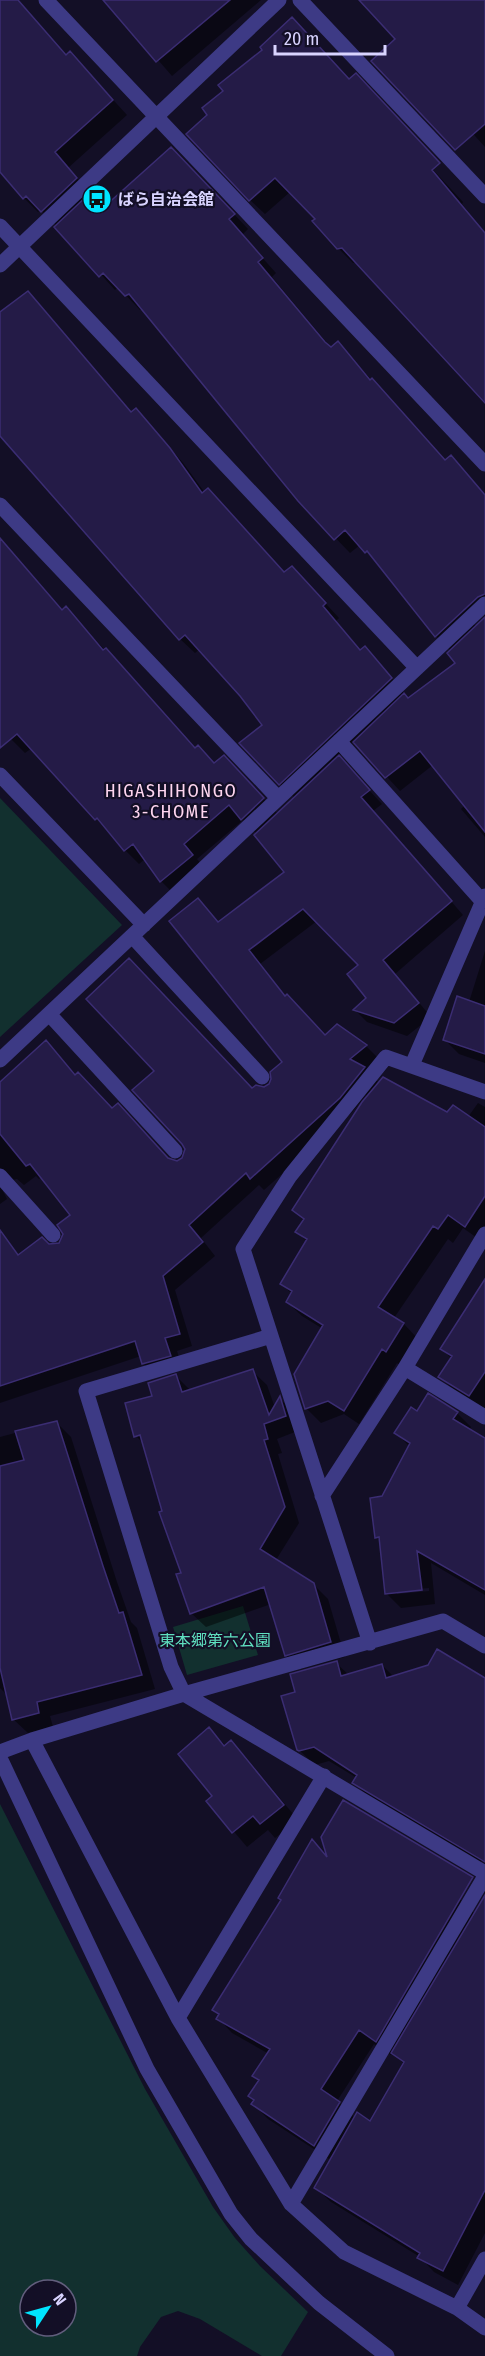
<svg xmlns="http://www.w3.org/2000/svg" width="485" height="2356" viewBox="0 0 485 2356" font-family="'Fira Sans Condensed','Noto Sans JP',sans-serif">
	<rect width="100%" height="100%" fill="#130f26"/>
	<path fill="#12302f" fill-rule="evenodd" d="M 0,798 L 122,925 L 0,1037 Z
		M 243,1606 L 258,1655 L 187,1675 L 173,1627 Z
		M 0,1804 L 145,2089 L 213,2207 L 235,2238 L 260,2266 L 308,2312 L 281,2356 L 262,2356 L 200,2319 L 178,2311 L 161,2317 L 140,2347 L 137,2356 L 0,2356 ZM 30,2290 L 66,2290 L 66,2326 L 30,2326 Z"/>
	<path fill="#0007" fill-rule="evenodd" d="M 0,0 L 15,0 L 66,56 L 84,68 L 127,115 L 68,168 L 104,209 L 186,163 L 248,229 L 242,235 L 276,273 L 272,277 L 332,349 L 338,343 L 445,461 L 451,457 L 485,494 L 485,597 L 467,615 L 485,639 L 485,837 L 461,809 L 465,805 L 433,765 L 400,791 L 354,741 L 338,757 L 382,804 L 373,811 L 463,915 L 395,974 L 431,1017 L 407,1036 L 367,1022 L 355,1010 L 368,998 L 360,965 L 317,921 L 260,964 L 286,997 L 325,1036 L 337,1026 L 366,1046 L 379,1059 L 366,1070 L 379,1083 L 448,1114 L 468,1117 L 478,1103 L 485,1107 L 485,1232 L 480,1240 L 463,1228 L 453,1243 L 448,1239 L 394,1318 L 404,1324 L 418,1339 L 401,1366 L 397,1363 L 359,1424 L 344,1414 L 321,1423 L 306,1408 L 323,1329 L 302,1316 L 287,1302 L 292,1294 L 282,1284 L 307,1242 L 297,1231 L 304,1221 L 294,1210 L 367,1097 L 366,1095 L 353,1111 L 264,1190 L 259,1185 L 201,1238 L 215,1256 L 175,1290 L 192,1346 L 177,1351 L 183,1369 L 156,1376 L 143,1363 L 141,1356 L 0,1403 L 0,1262 L 56,1246 L 63,1239 L 72,1215 L 42,1177 L 39,1179 L 36,1176 L 24,1185 L 17,1179 L 7,1181 L 3,1191 L 7,1199 L 0,1204 L 0,1084 L 46,1042 L 76,1076 L 169,1160 L 172,1162 L 182,1160 L 186,1154 L 184,1144 L 252,1090 L 269,1086 L 284,1062 L 198,900 L 219,923 L 286,872 L 257,834 L 243,820 L 197,859 L 206,870 L 175,895 L 161,881 L 145,859 L 139,864 L 125,850 L 32,748 L 25,753 L 11,739 L 0,725 L 0,537 L 63,611 L 80,623 L 196,749 L 215,764 L 238,772 L 278,814 L 295,798 L 280,784 L 264,725 L 241,695 L 200,649 L 195,653 L 180,639 L 0,433 L 0,314 L 28,293 L 132,413 L 150,425 L 184,464 L 205,493 L 285,573 L 306,582 L 339,618 L 336,621 L 361,651 L 365,648 L 379,662 L 409,700 L 457,663 L 451,651 L 436,636 L 381,566 L 360,545 L 350,553 L 299,500 L 143,308 L 140,310 L 118,287 L 115,290 L 57,226 L 41,210 L 38,212 L 24,198 L 0,168 Z
		M 106,0 L 261,0 L 172,76 Z
		M 361,0 L 485,0 L 485,147 L 392,44 L 397,40 Z
		M 362,93 L 463,202 L 462,204 L 485,232 L 485,401 L 357,262 L 353,263 L 338,248 L 317,219 L 290,192 L 265,214 L 250,200 Z
		M 485,951 L 485,1063 L 459,1054 L 445,1040 L 469,1002 Z
		M 485,1282 L 485,1408 L 484,1409 L 455,1391 L 440,1377 L 452,1359 L 442,1349 Z
		M 252,1371 L 267,1385 L 275,1408 L 280,1399 L 294,1412 L 300,1430 L 277,1439 L 282,1453 L 278,1454 L 299,1523 L 276,1560 L 313,1584 L 328,1599 L 345,1657 L 301,1669 L 286,1655 L 271,1604 L 206,1627 L 191,1613 L 183,1574 L 145,1445 L 136,1436 L 154,1397 L 176,1376 L 190,1390 Z
		M 417,1413 L 457,1413 L 471,1427 L 469,1431 L 485,1440 L 485,1595 L 431,1563 L 435,1604 L 401,1608 L 386,1593 L 381,1542 L 377,1537 L 383,1497 L 410,1447 L 396,1433 ZM 429,1588 L 429,1591 L 397,1594 L 397,1591 Z
		M 56,1422 L 71,1437 L 117,1582 L 131,1622 L 137,1628 L 155,1689 L 50,1716 L 53,1727 L 28,1733 L 13,1719 L 8,1696 L 0,1688 L 0,1437 Z
		M 336,1663 L 349,1675 L 382,1665 L 394,1677 L 485,1679 L 485,1856 L 480,1863 L 369,1797 L 354,1783 L 357,1778 L 329,1761 L 315,1765 L 298,1749 L 297,1693 Z
		M 209,1729 L 226,1746 L 231,1742 L 245,1756 L 298,1820 L 275,1838 L 268,1830 L 247,1847 L 208,1801 L 214,1796 Z
		M 313,1842 L 328,1857 L 460,1899 L 475,1914 L 485,1914 L 485,2233 L 458,2285 L 434,2272 L 420,2257 L 331,2202 L 316,2188 L 334,2158 L 331,2156 L 329,2159 L 268,2119 L 253,2104 L 260,2081 L 254,2075 L 269,2054 L 232,2033 L 218,2018 L 219,2015 L 214,2010 L 283,1900 ZM 374,2044 L 391,2055 L 392,2052 L 405,2065 L 370,2123 L 355,2118 L 337,2101 Z"/>
	<path fill="#241b47" stroke="#3b2d73" stroke-width="1.5" d="M 0,0 L 18,0 L 66,55 L 70,51 L 113,100 L 55,152 L 77,178 L 41,212 L 26,196 L 23,199 L 0,172 Z
		M 103,0 L 230,0 L 156,62 Z
		M 359,0 L 485,0 L 485,124 L 455,150 L 371,61 L 395,39 Z
		M 292,17 L 349,79 L 356,73 L 440,163 L 432,170 L 485,233 L 485,403 L 342,248 L 337,249 L 312,221 L 315,219 L 275,178 L 249,201 L 186,134 L 207,115 L 202,108 L 223,91 L 218,85 L 262,50 L 260,47 Z
		M 171,147 L 235,214 L 229,219 L 263,258 L 258,262 L 325,342 L 331,347 L 338,341 L 370,380 L 372,378 L 445,460 L 451,455 L 485,495 L 485,594 L 478,597 L 435,637 L 367,551 L 365,553 L 345,530 L 334,540 L 298,501 L 129,294 L 125,296 L 103,273 L 99,277 L 54,227 L 90,193 L 104,207 Z
		M 28,291 L 131,412 L 136,408 L 170,448 L 202,493 L 208,488 L 284,572 L 292,566 L 326,603 L 323,606 L 360,650 L 365,646 L 392,678 L 279,785 L 239,743 L 262,725 L 240,696 L 185,635 L 179,640 L 0,436 L 0,312 Z
		M 0,538 L 62,610 L 66,606 L 103,650 L 106,648 L 195,748 L 198,745 L 214,763 L 224,755 L 264,798 L 241,820 L 229,805 L 184,844 L 193,855 L 160,882 L 133,844 L 124,851 L 97,818 L 95,820 L 17,734 L 0,748 Z
		M 485,617 L 485,832 L 420,751 L 385,778 L 353,742 L 404,693 L 408,698 L 455,663 L 447,653 Z
		M 339,755 L 370,790 L 361,797 L 452,901 L 383,960 L 419,1003 L 394,1023 L 353,1010 L 366,998 L 347,974 L 358,965 L 303,909 L 249,950 L 285,996 L 287,994 L 325,1035 L 337,1024 L 367,1045 L 350,1059 L 365,1067 L 340,1098 L 250,1179 L 246,1173 L 189,1225 L 203,1242 L 163,1276 L 180,1334 L 165,1338 L 171,1356 L 142,1364 L 135,1341 L 0,1386 L 0,1230 L 18,1255 L 42,1237 L 49,1244 L 59,1243 L 63,1234 L 57,1225 L 70,1215 L 30,1164 L 26,1166 L 0,1134 L 0,1082 L 46,1040 L 75,1075 L 78,1072 L 112,1108 L 118,1103 L 168,1158 L 177,1161 L 182,1158 L 185,1149 L 182,1144 L 132,1090 L 154,1071 L 86,999 L 129,958 L 252,1088 L 256,1085 L 264,1087 L 269,1084 L 271,1079 L 270,1072 L 282,1062 L 169,921 L 198,898 L 218,922 L 284,872 L 254,835 Z
		M 457,996 L 485,1006 L 485,1054 L 443,1040 Z
		M 383,1077 L 447,1112 L 453,1105 L 485,1127 L 485,1196 L 465,1227 L 448,1215 L 438,1229 L 433,1226 L 378,1307 L 404,1323 L 386,1352 L 382,1349 L 344,1411 L 328,1401 L 305,1409 L 294,1374 L 323,1325 L 286,1302 L 292,1291 L 280,1284 L 307,1239 L 295,1232 L 304,1219 L 292,1210 L 362,1102 Z
		M 485,1279 L 485,1372 L 469,1396 L 438,1377 L 452,1356 L 440,1349 Z
		M 253,1369 L 269,1415 L 280,1396 L 286,1416 L 264,1424 L 268,1439 L 264,1440 L 285,1507 L 260,1549 L 314,1583 L 331,1642 L 285,1656 L 264,1587 L 190,1614 L 176,1574 L 181,1573 L 159,1512 L 162,1511 L 140,1435 L 134,1437 L 125,1403 L 152,1396 L 148,1383 L 176,1374 L 182,1392 Z
		M 428,1393 L 458,1412 L 453,1419 L 485,1438 L 485,1590 L 417,1551 L 422,1590 L 385,1594 L 379,1537 L 375,1538 L 370,1498 L 382,1496 L 410,1443 L 394,1433 L 411,1407 L 417,1411 Z
		M 57,1421 L 103,1566 L 119,1613 L 123,1612 L 142,1675 L 37,1702 L 39,1713 L 12,1720 L 0,1668 L 0,1466 L 24,1460 L 15,1431 Z
		M 437,1649 L 485,1678 L 485,1862 L 352,1783 L 357,1775 L 314,1747 L 299,1751 L 297,1750 L 281,1696 L 295,1692 L 290,1674 L 337,1661 L 341,1676 L 382,1664 L 386,1678 L 428,1665 Z
		M 209,1727 L 224,1746 L 231,1740 L 284,1805 L 260,1824 L 253,1816 L 232,1833 L 206,1801 L 212,1796 L 178,1754 Z
		M 343,1800 L 473,1877 L 376,2042 L 359,2030 L 321,2089 L 340,2102 L 314,2146 L 251,2104 L 254,2100 L 248,2096 L 259,2080 L 252,2076 L 270,2049 L 216,2019 L 219,2014 L 212,2010 L 281,1900 L 278,1898 L 312,1839 L 327,1857 L 321,1837 Z
		M 485,1895 L 485,2190 L 443,2271 L 417,2258 L 420,2253 L 314,2188 L 357,2112 L 370,2121 L 404,2062 L 391,2053 Z"/>
	<g fill="none" stroke-linecap="round" stroke-linejoin="round">
		<path stroke="#3d3a85" stroke-width="15" d="M 0,1176 L 53,1235"/>
		<path stroke="#3d3a85" stroke-width="15" d="M 46,0 L 485,464
			M 300,0 L 485,196
			M 0,226 L 417,668
			M 0,265 L 279,0
			M 0,505 L 278,798
			M 339,741 L 482,901
			M 0,775 L 144,925
			M 132,936 L 262,1077
			M 49,1014 L 175,1151
			M 0,1060 L 485,604
			M 412,1065 L 485,896
			M 271,1336 L 86,1391 L 171,1667 L 184,1694 L 485,1873
			M 405,1368 L 485,1417
			M 322,1496 L 405,1368 L 485,1234
			M 370,1643 L 243,1249 L 290,1176 L 386,1057 L 485,1092
			M 32,1740 L 178,2018 L 291,2204 L 344,2252 L 457,2308 L 485,2328
			M 0,1752 L 32,1740 L 184,1694 L 443,1621 L 485,1646
			M 0,1758 L 147,2069 L 231,2214 L 251,2239 L 319,2303 L 387,2356
			M 178,2018 L 324,1776
			M 291,2204 L 485,1876
			M 457,2308 L 485,2259"/>
	</g>
	<defs>
		<g id="bus-disc" transform="scale(1.5)"><circle r="9.5" fill="#00e5ff" stroke="#130f26"/><path d="M-5-6H5V4H4V6H2V4H-2V6H-4V4H-5ZM-3.5-4V0h7V-4ZM-3.5 1.2v1.5H-2V1.2ZM2 1.2v1.5H3.5V1.2Z" fill="#111"/></g>
	</defs>
	<g fill-rule="evenodd">
		<use href="#bus-disc" x="97" y="199"/>
	</g>
	<g text-anchor="middle" stroke-width="4.5" stroke-linejoin="round" paint-order="stroke">
		<g font-size="16" font-weight="bold" fill="#d9d4ff" stroke="#130f26" text-anchor="start">
			<text x="118" y="205">ばら自治会館</text>
		</g>
		<g font-size="16" fill="#5fe0c0" stroke="#130f26">
			<text x="215" y="1646">東本郷第六公園</text>
		</g>
		<g font-size="18" letter-spacing="1.5" fill="#ffd6f0" stroke="#130f26">
			<text x="171" y="797">HIGASHIHONGO<tspan x="171" dy="21">3-CHOME</tspan></text>
		</g>
	</g>
	<g transform="translate(48 2308) rotate(54)"><circle r="28" fill="#130f26" stroke="#625e7d" stroke-width="1.5"/>
	<path d="M0-4.5L10 22L0 15L-10 22Z" fill="#00e5ff"/>
	<text y="-9" font-size="16" font-weight="bold" text-anchor="middle" fill="#d9d4ff">N</text>
	</g>
	<path d="M275 45v9h110v-9" fill="none" stroke="#d9d4ff" stroke-width="3"/>
	<text x="284" y="45" font-size="18" fill="#d9d4ff" stroke="#130f26" stroke-width="4.5" paint-order="stroke">20 m</text>
</svg>
